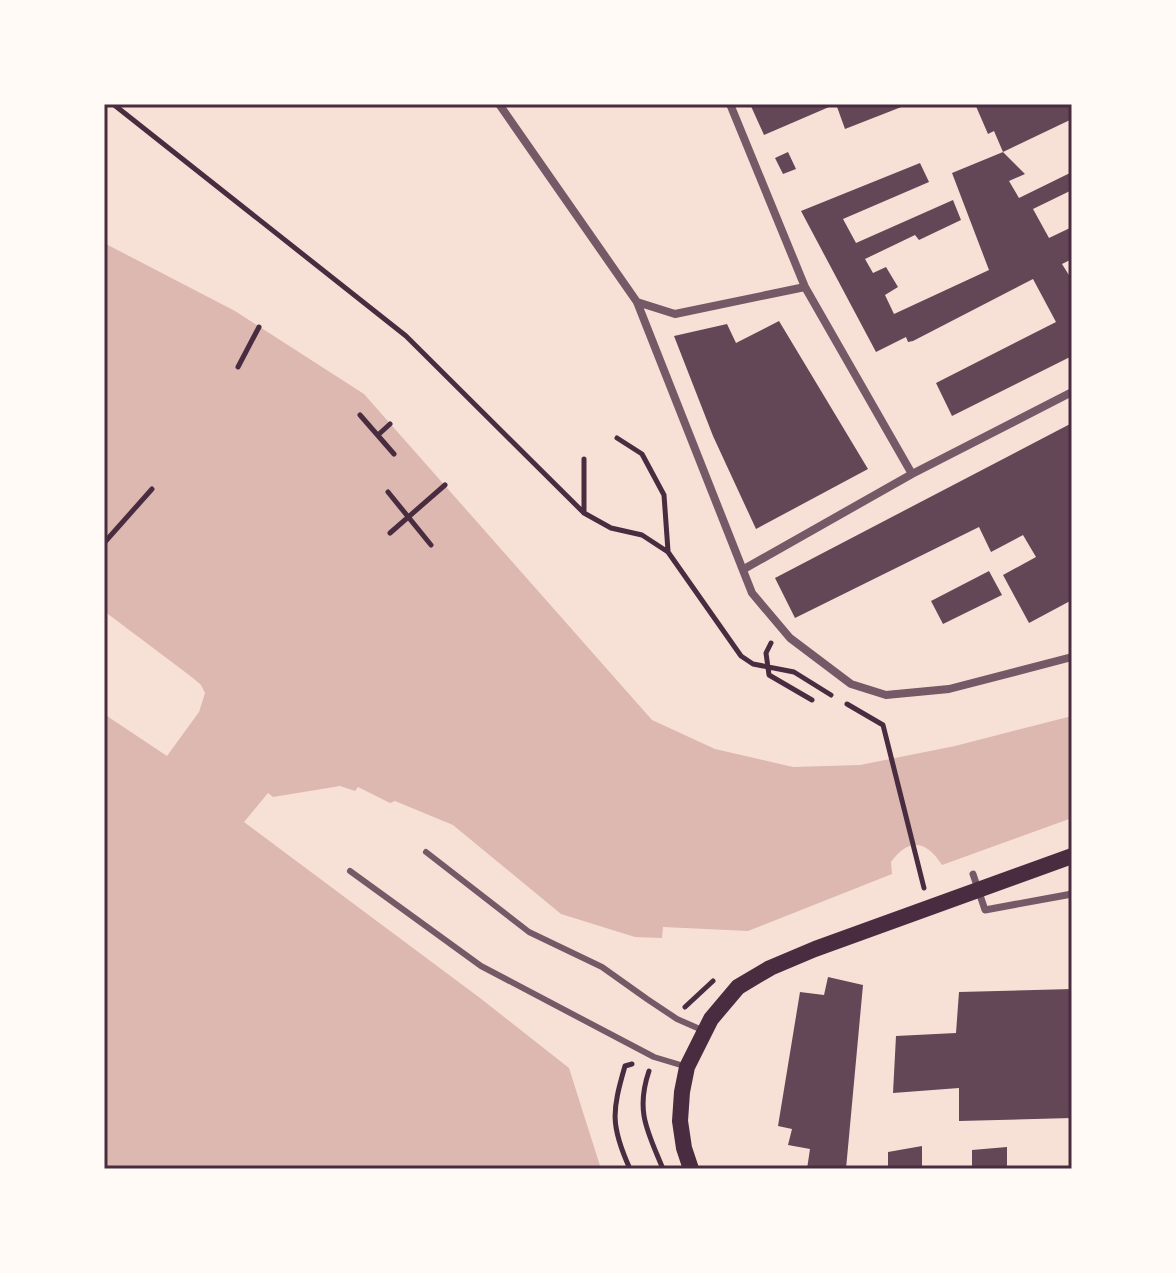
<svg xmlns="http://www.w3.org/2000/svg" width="1176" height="1273" viewBox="0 0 1176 1273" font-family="Commissioner,sans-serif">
	<rect width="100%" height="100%" fill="#f7e1d7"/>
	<path fill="#dcb8b0" d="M 104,243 L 235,311 L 364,394 L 652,720 L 715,749 L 793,767 L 860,765 L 955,746 L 1072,716 L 1072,818 L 942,865 C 927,841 909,837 891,862 L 892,874 L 748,931 L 663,927 L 662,938 L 635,937 L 561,914 L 453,825 L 395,801 L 390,803 L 358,787 L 355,791 L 340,786 L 273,797 L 268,793 L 244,822 L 480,998 L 569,1068 L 601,1169 L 104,1169 L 104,714 L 167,756 L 199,712 L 205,693 L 201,685 L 193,678 L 104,611 Z"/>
	<path fill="#644757" d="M 750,104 L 909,104 L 845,129 L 836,104 L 764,135 Z
		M 975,104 L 1072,104 L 1072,119 L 1003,152 L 994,131 L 988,134 Z
		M 788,152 L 796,169 L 783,174 L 775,158 Z
		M 1003,152 L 1025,174 L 1009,181 L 1019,198 L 1072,172 L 1072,190 L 1033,209 L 1049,238 L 1072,227 L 1072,259 L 1062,264 L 1072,280 L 1072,356 L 952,416 L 936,383 L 1056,322 L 1033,279 L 913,341 L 908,342 L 906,337 L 876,352 L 801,211 L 920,163 L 929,182 L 843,219 L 856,243 L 953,200 L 961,220 L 919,240 L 915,235 L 865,259 L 873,273 L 886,267 L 898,287 L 885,295 L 894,314 L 989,270 L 952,173 Z
		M 779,321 L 868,469 L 756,529 L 713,436 L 674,336 L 727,324 L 736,343 Z
		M 1072,423 L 1072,600 L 1029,623 L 1003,575 L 1036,557 L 1023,535 L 991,552 L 979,527 L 795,618 L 775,578 Z
		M 989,571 L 1002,595 L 943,624 L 931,601 Z
		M 828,977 L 863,985 L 846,1169 L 807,1169 L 810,1149 L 788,1145 L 792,1129 L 778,1126 L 800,992 L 824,995 Z
		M 1072,989 L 1072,1118 L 959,1121 L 959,1088 L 893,1093 L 896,1036 L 956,1033 L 959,992 Z
		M 922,1146 L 922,1169 L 888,1169 L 888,1152 Z
		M 1007,1147 L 1007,1169 L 972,1169 L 972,1150 Z"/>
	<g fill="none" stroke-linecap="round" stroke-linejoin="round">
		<path stroke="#4a2c40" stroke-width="5" d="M 113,104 L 406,336 L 584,513 L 611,528 L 642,535 L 668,552 L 741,656 L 753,664 L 794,672 L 831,695
			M 238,367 L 259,327
			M 360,415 L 394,454
			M 378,435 L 390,424
			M 617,438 L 642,454 L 664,495 L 668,551
			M 388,492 L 431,545
			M 584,513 L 584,459
			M 390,533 L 445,485
			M 104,543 L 152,489
			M 771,643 L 766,653 L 769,675 L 812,700
			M 847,704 L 883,725 L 924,888
			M 685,1007 L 713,981
			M 649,1071 C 635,1112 648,1132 663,1169
			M 630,1169 C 610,1125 612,1111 625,1066 L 632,1064"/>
		<path stroke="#755966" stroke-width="6" d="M 426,852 L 529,932 L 602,967 L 647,999 L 677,1019 L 702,1030
			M 350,871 L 481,966 L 654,1057 L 684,1066"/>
		<path stroke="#755966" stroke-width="7" d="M 973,874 L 985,910 L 1072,894"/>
		<path stroke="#755966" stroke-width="8" d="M 499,104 L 637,302 L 752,593 L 790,638 L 851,684 L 886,695 L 949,689 L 1072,657
			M 730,104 L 805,287 L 912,474
			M 637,302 L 675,314 L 805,287
			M 744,569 L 912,474 L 1072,392"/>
		<path stroke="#4a2c40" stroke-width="16" d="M 691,1169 L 684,1148 L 680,1121 L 682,1092 L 687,1067 L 711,1019 L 738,987 L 770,968 L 815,949 L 1072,856"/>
	</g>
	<rect width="1176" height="1273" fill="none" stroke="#fffaf5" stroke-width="212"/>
	<rect x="106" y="106" width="964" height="1061" fill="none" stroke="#4a2c40" stroke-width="3"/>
</svg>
